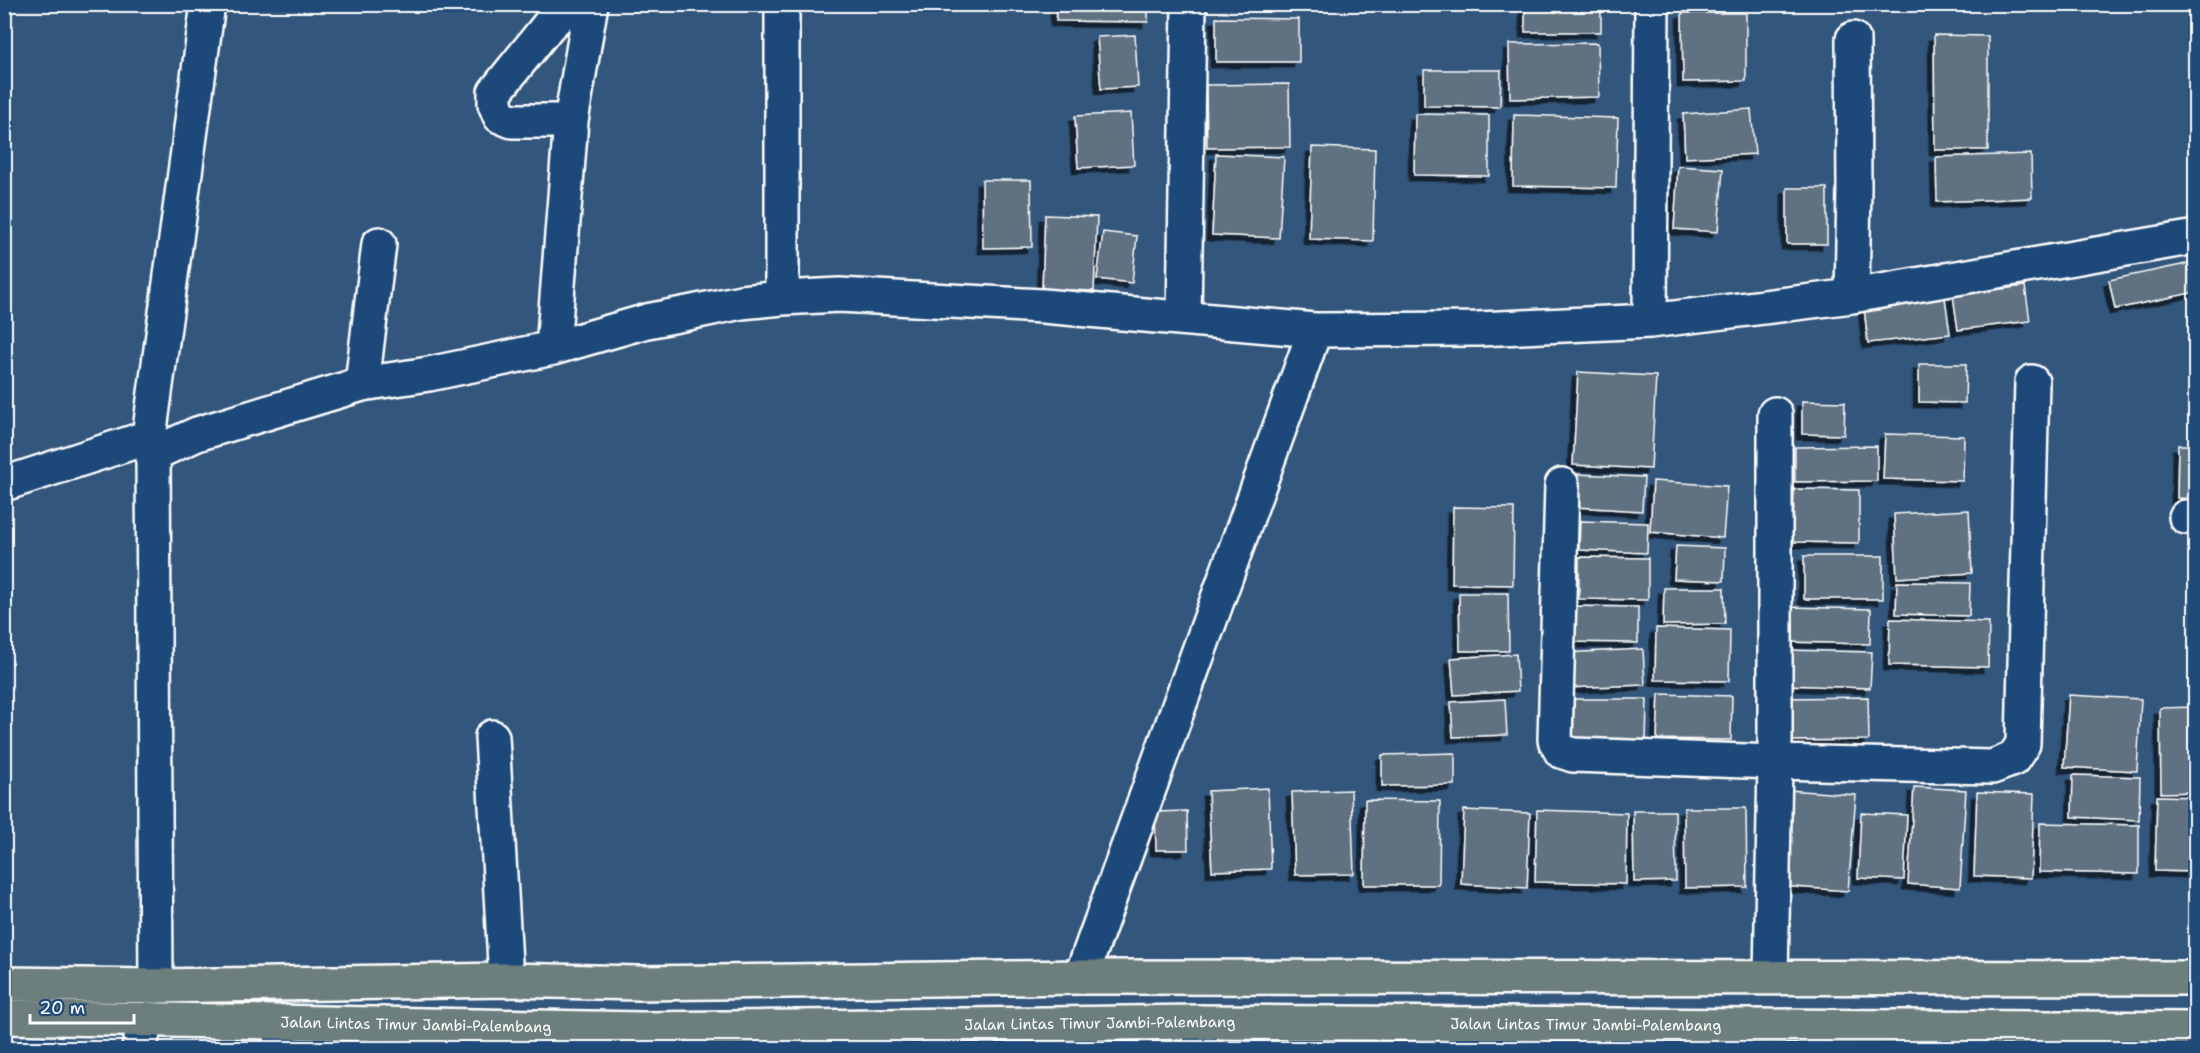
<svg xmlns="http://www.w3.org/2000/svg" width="2200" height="1053" viewBox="0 0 2200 1053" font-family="'Shantell Sans',sans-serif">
	<defs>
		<filter id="shadow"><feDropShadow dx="-5.5" dy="5.5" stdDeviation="0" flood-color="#0009"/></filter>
	</defs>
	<rect width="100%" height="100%" fill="#33567c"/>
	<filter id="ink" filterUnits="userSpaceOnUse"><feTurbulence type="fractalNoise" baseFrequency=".0167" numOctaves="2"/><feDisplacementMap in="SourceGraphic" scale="12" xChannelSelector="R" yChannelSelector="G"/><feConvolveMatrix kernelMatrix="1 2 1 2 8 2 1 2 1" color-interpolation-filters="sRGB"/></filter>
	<g filter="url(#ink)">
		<path fill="#617281" stroke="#fff" stroke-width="1.5" filter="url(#shadow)" d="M 1056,4 L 1148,4 L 1148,22 L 1056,21 Z
			M 1525,4 L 1601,4 L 1601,32 L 1525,32 Z
			M 1682,13 L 1746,13 L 1746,81 L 1683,82 Z
			M 1216,18 L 1299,19 L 1299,62 L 1216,62 Z
			M 1135,35 L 1138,87 L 1101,89 L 1097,37 Z
			M 1934,35 L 1988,36 L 1988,150 L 1935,150 Z
			M 1598,43 L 1599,97 L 1510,99 L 1509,44 Z
			M 1424,70 L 1501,70 L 1500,107 L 1424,106 Z
			M 1289,84 L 1290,147 L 1207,148 L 1206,85 Z
			M 1751,109 L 1755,154 L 1685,158 L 1683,114 Z
			M 1131,113 L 1134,165 L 1078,168 L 1075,116 Z
			M 1415,114 L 1489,115 L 1489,176 L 1414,175 Z
			M 1514,115 L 1618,118 L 1616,188 L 1513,186 Z
			M 1312,147 L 1375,149 L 1373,241 L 1309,239 Z
			M 1216,154 L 1284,157 L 1279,238 L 1212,235 Z
			M 2031,154 L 2032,198 L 1937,202 L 1936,157 Z
			M 1678,166 L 1723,169 L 1718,232 L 1674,229 Z
			M 982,180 L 1031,180 L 1032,247 L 983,248 Z
			M 1787,188 L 1827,188 L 1827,244 L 1787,244 Z
			M 1045,215 L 1097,217 L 1094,291 L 1042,289 Z
			M 1103,232 L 1137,236 L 1132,283 L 1097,279 Z
			M 2196,262 L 2196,292 L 2115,309 L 2109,280 Z
			M 2025,286 L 2030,321 L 1958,330 L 1953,295 Z
			M 1945,298 L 1950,334 L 1868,343 L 1864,308 Z
			M 1919,364 L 1966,364 L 1965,403 L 1919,402 Z
			M 1578,372 L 1656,376 L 1651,469 L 1573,465 Z
			M 1802,401 L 1845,402 L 1844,435 L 1802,434 Z
			M 1885,434 L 1964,436 L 1963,481 L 1883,479 Z
			M 2178,445 L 2196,445 L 2196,499 L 2177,498 Z
			M 1877,446 L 1877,481 L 1795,482 L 1795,447 Z
			M 1577,474 L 1644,477 L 1642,511 L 1575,507 Z
			M 1653,481 L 1727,486 L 1723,538 L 1650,532 Z
			M 1794,489 L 1859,490 L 1859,543 L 1793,542 Z
			M 1453,507 L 1514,508 L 1513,585 L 1452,584 Z
			M 1969,510 L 1972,573 L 1897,578 L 1894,514 Z
			M 1580,521 L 1648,523 L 1647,553 L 1579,550 Z
			M 1676,546 L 1725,548 L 1724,581 L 1674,579 Z
			M 1804,556 L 1883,556 L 1883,599 L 1804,599 Z
			M 1579,557 L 1648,558 L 1648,600 L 1579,599 Z
			M 1897,582 L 1970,583 L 1969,616 L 1896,614 Z
			M 1664,588 L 1724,588 L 1725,624 L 1663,625 Z
			M 1459,593 L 1508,593 L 1509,651 L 1460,651 Z
			M 1566,606 L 1638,607 L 1638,643 L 1566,642 Z
			M 1789,607 L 1871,609 L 1870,644 L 1788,642 Z
			M 1890,619 L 1989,622 L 1988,667 L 1889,665 Z
			M 1656,628 L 1730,630 L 1729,681 L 1655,680 Z
			M 1643,649 L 1645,685 L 1563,688 L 1562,653 Z
			M 1785,650 L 1872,652 L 1870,688 L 1785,685 Z
			M 1516,654 L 1518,691 L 1454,695 L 1451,658 Z
			M 1659,694 L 1732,696 L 1731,740 L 1657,739 Z
			M 2069,695 L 2141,699 L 2137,771 L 2064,767 Z
			M 1868,697 L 1869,740 L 1786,741 L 1785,698 Z
			M 1505,699 L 1507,735 L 1453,737 L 1451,702 Z
			M 1572,699 L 1647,699 L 1646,744 L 1572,743 Z
			M 2196,707 L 2196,792 L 2161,793 L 2160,708 Z
			M 1455,753 L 1455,785 L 1382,786 L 1382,755 Z
			M 2073,775 L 2140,777 L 2139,820 L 2072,817 Z
			M 1914,787 L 1966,790 L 1960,888 L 1908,884 Z
			M 1268,788 L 1271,869 L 1212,871 L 1208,791 Z
			M 1351,790 L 1354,874 L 1295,875 L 1292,792 Z
			M 1788,790 L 1856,795 L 1848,891 L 1780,886 Z
			M 1977,792 L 2034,794 L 2031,878 L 1974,876 Z
			M 2157,796 L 2196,797 L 2196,872 L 2155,871 Z
			M 1365,800 L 1440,801 L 1439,885 L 1364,885 Z
			M 1684,808 L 1746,808 L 1747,887 L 1685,888 Z
			M 1464,810 L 1530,813 L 1527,888 L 1461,884 Z
			M 1537,810 L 1627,813 L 1626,884 L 1535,882 Z
			M 1187,811 L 1188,850 L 1156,850 L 1155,812 Z
			M 1633,811 L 1675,811 L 1676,881 L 1634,882 Z
			M 1861,813 L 1907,815 L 1904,880 L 1858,878 Z
			M 2040,823 L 2139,825 L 2139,874 L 2039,872 Z"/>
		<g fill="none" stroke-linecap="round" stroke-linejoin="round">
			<g stroke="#fff" stroke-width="22">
				<path id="service" d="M 556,1027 L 557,1048"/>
			</g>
			<g stroke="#fff" stroke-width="38">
				<path id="minor" d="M 570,4 L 548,26 L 495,92 L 495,104 L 500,116 L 512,121 L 571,121
					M 1852,296 L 1854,188 L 1853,39
					M 782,298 L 782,4
					M 1184,318 L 1189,4
					M 1650,321 L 1652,4
					M 553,348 L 571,121 L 591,4
					M 362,384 L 379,244
					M 153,454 L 197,434 L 362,384 L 429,374 L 553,348 L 647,321 L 693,312 L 741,302 L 782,298 L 839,295 L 1043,306 L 1315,330
					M 4,484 L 149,437
					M 1562,485 L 1555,740 L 1561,751 L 1573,755 L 1775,762 L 1992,767 L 2013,759 L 2023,744 L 2032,382
					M 2186,517 L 2196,517
					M 492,737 L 506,980
					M 1081,977 L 1315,330 L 1478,329 L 1650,321 L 1852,296 L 2196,237
					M 1771,977 L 1775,762 L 1775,414
					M 156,986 L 153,454 L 149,437 L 208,4
					M 1199,1022 L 1201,1048
					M 383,1024 L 387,1048
					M 945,1025 L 946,1048
					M 139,1048 L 147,1019
					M 280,1048 L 282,1022"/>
			</g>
			<g stroke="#fff" stroke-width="38">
				<g id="trunk">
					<path d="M 4,984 L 156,986 L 506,980 L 639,983 L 1081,977 L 2196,978"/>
					<path id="s1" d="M 4,1017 L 642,1029 L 1199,1022 L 2196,1029"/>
				</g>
			</g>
			<use href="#service" stroke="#1f4a7a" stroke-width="18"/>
			<use href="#minor" stroke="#1f4a7a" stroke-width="33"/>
			<use href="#trunk" stroke="#6c7f7c" stroke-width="33"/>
		</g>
	</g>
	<g text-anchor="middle" stroke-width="4.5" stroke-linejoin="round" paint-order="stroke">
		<g font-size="15" fill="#fff" stroke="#1f4a7a">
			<text dy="5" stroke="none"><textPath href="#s1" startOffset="1096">Jalan Lintas Timur Jambi-Palembang</textPath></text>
			<text dy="5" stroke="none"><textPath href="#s1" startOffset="412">Jalan Lintas Timur Jambi-Palembang</textPath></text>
			<text dy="5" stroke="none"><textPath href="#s1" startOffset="1582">Jalan Lintas Timur Jambi-Palembang</textPath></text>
		</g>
	</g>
	<rect width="2200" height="1053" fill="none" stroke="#1f4a7a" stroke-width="24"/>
	<rect x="12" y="12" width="2176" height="1029" fill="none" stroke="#fff" stroke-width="2" filter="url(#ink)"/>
	<path d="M30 1014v9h104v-9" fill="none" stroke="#ffffff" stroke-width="3"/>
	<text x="39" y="1014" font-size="18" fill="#ffffff" stroke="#1f4a7a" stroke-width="4.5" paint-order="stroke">20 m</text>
</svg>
